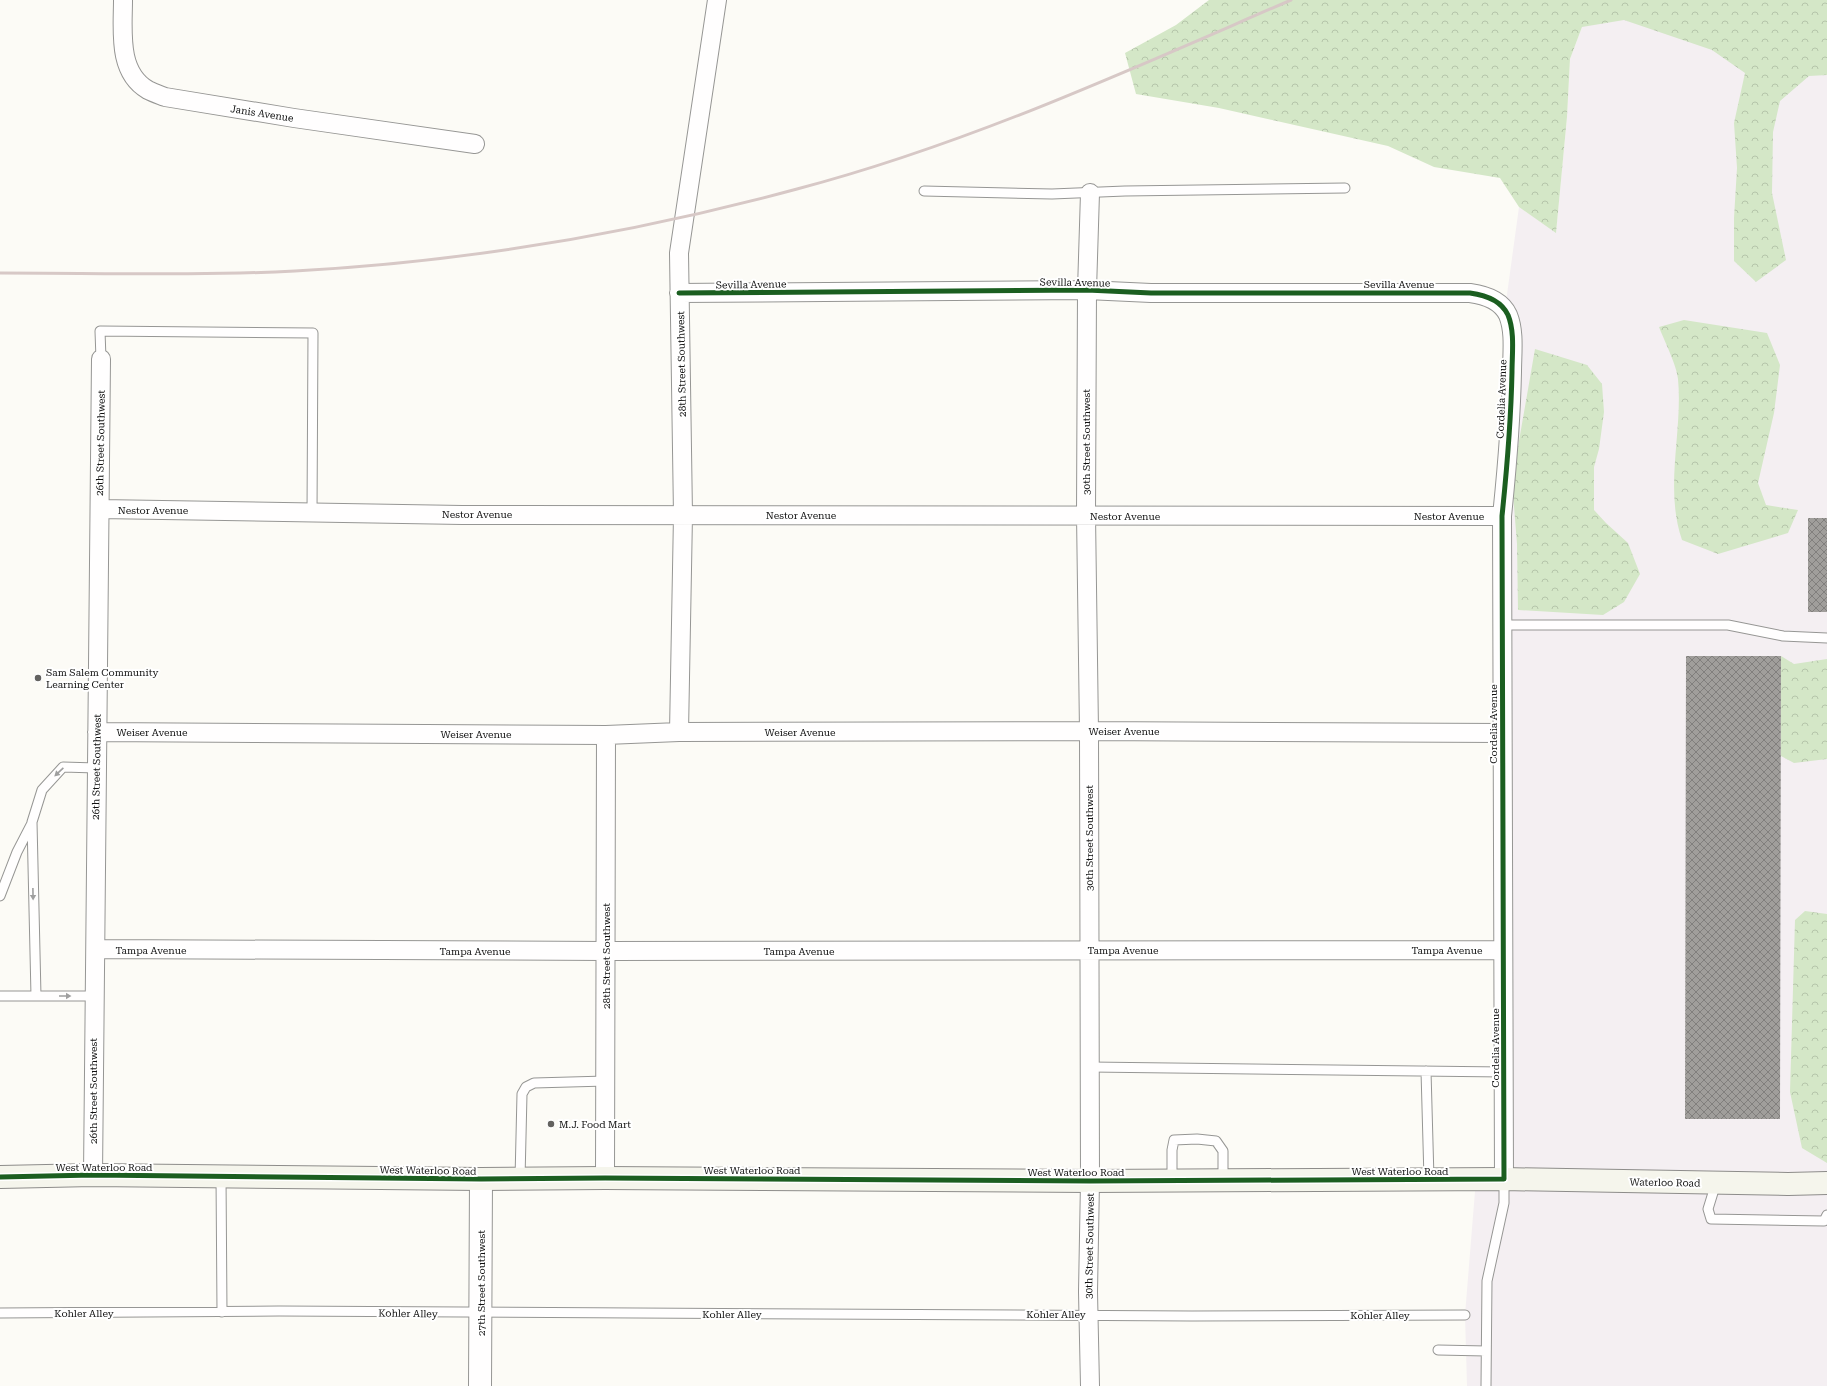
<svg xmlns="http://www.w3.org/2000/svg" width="1827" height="1386" viewBox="0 0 1827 1386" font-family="'Roboto Serif',serif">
	<defs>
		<pattern id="forest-crowns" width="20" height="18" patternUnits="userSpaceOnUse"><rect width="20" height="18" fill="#d4e7c7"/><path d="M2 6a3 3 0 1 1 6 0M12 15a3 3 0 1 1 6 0" fill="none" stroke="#b5c5aa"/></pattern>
		<pattern id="building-cross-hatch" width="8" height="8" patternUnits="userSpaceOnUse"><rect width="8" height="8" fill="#a09e9b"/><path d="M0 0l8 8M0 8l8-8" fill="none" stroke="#817f7d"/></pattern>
	</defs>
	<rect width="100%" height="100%" fill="#fcfbf6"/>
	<path fill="#f4eff2" d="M 1595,0 L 1827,0 L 1827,1386 L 1467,1386 L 1465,1315 L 1476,1179 L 1504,1179 L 1505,309 L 1519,207 L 1556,232 L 1567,117 L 1570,59 L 1582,27 Z"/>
	<path fill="url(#forest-crowns)" d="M 1209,0 L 1827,0 L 1827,75 L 1809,76 L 1780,101 L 1773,132 L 1772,193 L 1786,260 L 1756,282 L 1734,261 L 1734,218 L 1737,168 L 1734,123 L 1745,73 L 1712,50 L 1624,20 L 1582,27 L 1570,59 L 1567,117 L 1556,233 L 1519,207 L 1500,178 L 1434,167 L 1388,146 L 1219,108 L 1136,94 L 1125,53 L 1176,25 Z
		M 1684,320 L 1767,333 L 1780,365 L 1774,413 L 1758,483 L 1766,505 L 1798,510 L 1788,533 L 1718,554 L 1682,540 C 1664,488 1683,432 1678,379 C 1677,366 1664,340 1659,327 Z
		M 1535,349 L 1587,365 L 1602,384 L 1604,412 L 1599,449 L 1594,467 L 1594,510 L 1606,523 L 1628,543 L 1640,574 L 1624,602 L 1603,615 L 1518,610 L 1517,544 L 1512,481 Z
		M 1781,656 L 1794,664 L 1827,659 L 1827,759 L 1794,763 L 1781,756 Z
		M 1805,911 L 1827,914 L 1827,1163 L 1802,1148 L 1790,1092 L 1795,920 Z"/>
	<path fill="url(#building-cross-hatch)" d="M 1808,518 L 1827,518 L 1827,612 L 1808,612 Z
		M 1686,656 L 1781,656 L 1780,1119 L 1685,1119 Z"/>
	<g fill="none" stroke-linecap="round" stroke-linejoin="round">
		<g stroke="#969694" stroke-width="11">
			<path id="service" d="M 924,191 L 1052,194 L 1125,191 L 1345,188
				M 101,359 L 100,331 L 313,333 L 312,513
				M 1502,625 L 1728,625 L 1783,636 L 1827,638
				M 0,896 L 17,852 L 32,823
				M 0,996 L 94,996
				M 36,996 L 32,822 L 42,790 L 63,767 L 96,768
				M 1090,1067 L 1504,1072
				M 1426,1071 L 1429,1179
				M 221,1176 L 222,1312
				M 520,1179 L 522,1094 L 526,1087 L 534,1083 L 606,1081
				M 1172,1181 L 1172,1150 L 1174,1140 L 1197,1139 L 1216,1141 L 1223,1151 L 1223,1181
				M 1716,1183 L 1708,1209 L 1711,1219 L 1824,1221 L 1827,1215
				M 0,1313 L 279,1311 L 1192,1316 L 1465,1315
				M 1438,1350 L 1486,1351
				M 1486,1386 L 1487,1281 L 1504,1203 L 1504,1179"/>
		</g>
		<g stroke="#969694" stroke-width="20">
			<path id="minor" d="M 123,0 C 123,30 117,72 148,90 C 154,93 160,95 165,97 L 294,118 L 475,144
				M 1090,193 L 1087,290 L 1086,515 L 1089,731 L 1090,1181 L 1088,1292 L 1090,1386
				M 679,293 L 1087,290 L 1151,293 L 1470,293 C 1485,295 1501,300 1508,315 C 1515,332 1512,354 1512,372 C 1511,420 1507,468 1502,516 L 1504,1179
				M 100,509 L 462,515 L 1502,516
				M 97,732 L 606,735 L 679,732 L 1089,731 L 1502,733
				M 679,732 L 683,515 L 679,253 L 717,0
				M 96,949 L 606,951 L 1503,950
				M 93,1175 L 101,359
				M 605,1178 L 606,735"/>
		</g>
		<g stroke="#969694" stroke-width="24">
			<path id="tertiary" d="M 480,1386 L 481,1179"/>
		</g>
		<g stroke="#8d8c8a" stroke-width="24">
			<path id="secondary" d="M 0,1177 L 93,1175 L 481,1179 L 605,1178 L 1090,1181 L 1504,1179 L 1788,1184 L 1827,1183"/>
		</g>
		<use href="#service" stroke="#fffefe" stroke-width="9"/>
		<use href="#minor" stroke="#fffefe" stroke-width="18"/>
		<use href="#tertiary" stroke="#fffefe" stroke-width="22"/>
		<use href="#secondary" stroke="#f5f5ec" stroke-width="22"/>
		<path stroke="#d7c8c6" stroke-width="3" d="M 0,273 C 98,273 197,276 295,271 C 464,262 634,233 797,189 C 968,144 1129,70 1291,0"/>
		<g stroke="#fff" stroke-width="8">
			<path id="cycleway" d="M 0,1177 L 93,1175 L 481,1179 L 605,1178 L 1090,1181 L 1504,1179 L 1502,516 C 1507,468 1511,420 1512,372 C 1512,354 1515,332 1508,315 C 1501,300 1485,295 1470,293 L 1151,293 L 1087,290 L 679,293"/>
		</g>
		<use href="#cycleway" stroke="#1b5e20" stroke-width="5"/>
	</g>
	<defs><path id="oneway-solid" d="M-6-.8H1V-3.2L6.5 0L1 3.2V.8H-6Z"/></defs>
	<g fill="#9f9f9f">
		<use href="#oneway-solid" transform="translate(59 772) rotate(137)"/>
		<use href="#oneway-solid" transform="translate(33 894) rotate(89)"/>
		<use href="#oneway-solid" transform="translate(65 996)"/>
	</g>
	<g fill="#636260" stroke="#fff" stroke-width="1.5">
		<circle cx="38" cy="678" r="4"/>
		<circle cx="551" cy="1124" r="4"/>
	</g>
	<g text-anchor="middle" stroke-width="4" stroke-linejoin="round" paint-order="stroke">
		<g font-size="10" fill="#101010" stroke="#fff">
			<text transform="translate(262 113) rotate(9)" y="4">Janis Avenue</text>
			<text transform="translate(1075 282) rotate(1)" y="4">Sevilla Avenue</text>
			<text transform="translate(751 284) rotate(-1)" y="4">Sevilla Avenue</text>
			<text x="1399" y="288">Sevilla Avenue</text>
			<text transform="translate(681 364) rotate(-91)" y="4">28th Street Southwest</text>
			<text transform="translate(1501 399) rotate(-88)" y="4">Cordelia Avenue</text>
			<text transform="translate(1086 442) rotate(-90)" y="4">30th Street Southwest</text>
			<text transform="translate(100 443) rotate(-89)" y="4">26th Street Southwest</text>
			<text x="153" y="514">Nestor Avenue</text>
			<text x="477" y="518">Nestor Avenue</text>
			<text x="801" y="519">Nestor Avenue</text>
			<text x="1125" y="520">Nestor Avenue</text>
			<text x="1449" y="520">Nestor Avenue</text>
			<text transform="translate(1493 724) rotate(-90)" y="4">Cordelia Avenue</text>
			<text x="1124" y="735">Weiser Avenue</text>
			<text x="152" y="736">Weiser Avenue</text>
			<text x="800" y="736">Weiser Avenue</text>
			<text x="476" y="738">Weiser Avenue</text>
			<text transform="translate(96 767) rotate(-89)" y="4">26th Street Southwest</text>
			<text transform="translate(1089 838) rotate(-90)" y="4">30th Street Southwest</text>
			<text x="151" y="954">Tampa Avenue</text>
			<text x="1123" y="954">Tampa Avenue</text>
			<text x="1447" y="954">Tampa Avenue</text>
			<text x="475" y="955">Tampa Avenue</text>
			<text x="799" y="955">Tampa Avenue</text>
			<text transform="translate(606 956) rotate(-90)" y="4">28th Street Southwest</text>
			<text transform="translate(1495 1048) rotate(-90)" y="4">Cordelia Avenue</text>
			<text transform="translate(93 1091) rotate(-90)" y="4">26th Street Southwest</text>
			<text x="104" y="1171">West Waterloo Road</text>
			<text transform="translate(428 1170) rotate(1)" y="4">West Waterloo Road</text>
			<text x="752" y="1174">West Waterloo Road</text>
			<text x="1400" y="1175">West Waterloo Road</text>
			<text x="1076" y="1176">West Waterloo Road</text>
			<text transform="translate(1665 1182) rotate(1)" y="4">Waterloo Road</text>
			<text transform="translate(1089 1246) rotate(-89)" y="4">30th Street Southwest</text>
			<text transform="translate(481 1283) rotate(-90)" y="4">27th Street Southwest</text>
			<text x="84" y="1317">Kohler Alley</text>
			<text transform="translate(408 1313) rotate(1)" y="4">Kohler Alley</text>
			<text x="732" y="1318">Kohler Alley</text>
			<text x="1056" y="1318">Kohler Alley</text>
			<text x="1380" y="1319">Kohler Alley</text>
		</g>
		<g font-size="10" fill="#101010" stroke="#fff" text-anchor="start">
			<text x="46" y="676">Sam Salem Community<tspan x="46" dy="12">Learning Center</tspan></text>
			<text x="559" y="1128">M.J. Food Mart</text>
		</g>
	</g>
</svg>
